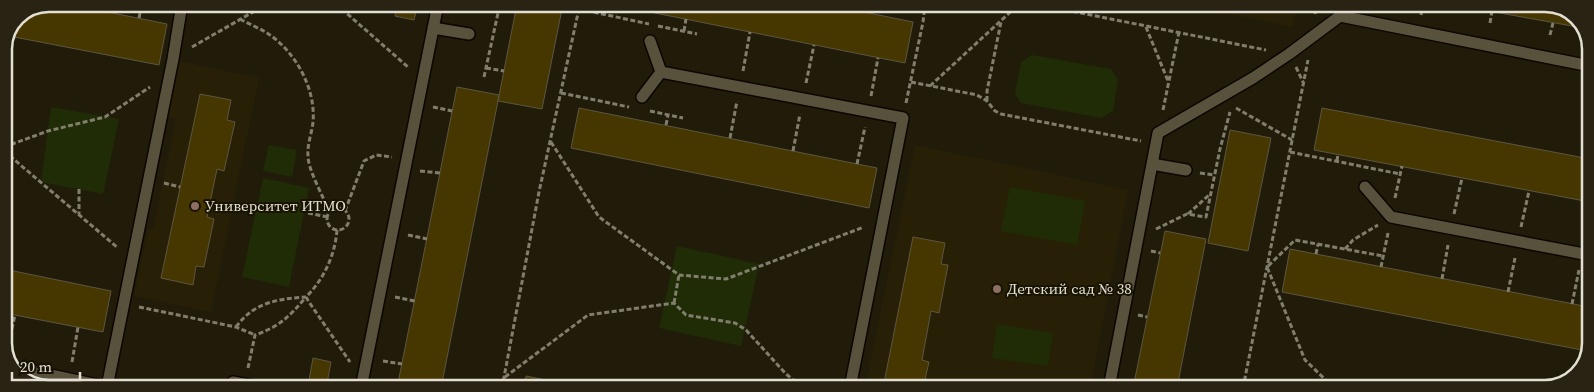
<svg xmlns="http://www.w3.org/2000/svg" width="1594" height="392" viewBox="0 0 1594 392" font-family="'Source Serif 4',serif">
	<rect width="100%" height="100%" fill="#211c09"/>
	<path fill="#282006" d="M 1180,4 L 1297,5 L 1293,27 Z
		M 179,61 L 259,78 L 211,312 L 134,296 L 148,230 L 153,230 L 176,119 L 168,117 Z
		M 915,145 L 1128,190 L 1090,388 L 865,388 Z"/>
	<path fill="#1f2c06" d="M 1032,55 L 1111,69 L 1118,80 L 1113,111 L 1101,118 L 1021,103 L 1015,94 L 1021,62 Z
		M 51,107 L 119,119 L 103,194 L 41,182 Z
		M 269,145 L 297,150 L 292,177 L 263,171 Z
		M 263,178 L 309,188 L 289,287 L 242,277 Z
		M 1010,187 L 1085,201 L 1077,245 L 1001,231 Z
		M 677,246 L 759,264 L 741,346 L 659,328 Z
		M 997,324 L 1053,333 L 1048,366 L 992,358 Z"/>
	<path fill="#463700" stroke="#5c5641" d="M 49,4 L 68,4 L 167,24 L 159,65 L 9,36 L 17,17 Z
		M 398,4 L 417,8 L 414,20 L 395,16 Z
		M 517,4 L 563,4 L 542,109 L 498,101 Z
		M 610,4 L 825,4 L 913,22 L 905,63 Z
		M 1456,5 L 1554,5 L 1579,19 L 1583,28 Z
		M 457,87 L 499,95 L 498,101 L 441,388 L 397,388 Z
		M 200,94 L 231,100 L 227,120 L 235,122 L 224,171 L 217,169 L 207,217 L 214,219 L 204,267 L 196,266 L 193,285 L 161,278 Z
		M 579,108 L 877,168 L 869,208 L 571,148 Z
		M 1322,108 L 1590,159 L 1590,202 L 1314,150 Z
		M 1230,130 L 1271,138 L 1248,251 L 1208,243 Z
		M 1165,231 L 1206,239 L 1177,388 L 1133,388 Z
		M 913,237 L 945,243 L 941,264 L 948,265 L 939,313 L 931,311 L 922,360 L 929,362 L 923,388 L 883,388 Z
		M 1290,249 L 1589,307 L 1589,336 L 1587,351 L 1282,292 Z
		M 4,269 L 111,291 L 103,332 L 4,313 Z
		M 313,358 L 331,362 L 327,383 L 309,380 Z
		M 526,376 L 585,388 L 524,388 Z"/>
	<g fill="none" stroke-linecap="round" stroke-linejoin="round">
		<g stroke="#0b0600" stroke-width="14">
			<path id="service" d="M 433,28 L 469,34
				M 650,41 L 661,72
				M 661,72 L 903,118 L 850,388
				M 642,97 L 661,72
				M 1152,164 L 1186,170
				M 1365,187 L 1391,217 L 1589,255
				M 13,367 L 107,387
				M 233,382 L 260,387
				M 107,387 L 173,59 L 182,4
				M 361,388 L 438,4
				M 1109,388 L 1158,133 L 1253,78 L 1289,54 L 1340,16 L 1590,66"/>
		</g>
		<path stroke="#827e6e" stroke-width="3" stroke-dasharray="5 2.5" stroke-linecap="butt" d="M 336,4 L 408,67
			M 1036,4 L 1266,50
			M 500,5 L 517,7
			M 77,6 L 77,4
			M 579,9 L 649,24
			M 1315,14 L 1317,5
			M 1421,15 L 1423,5
			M 139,18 L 142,4
			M 240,19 C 249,24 259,28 267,33 C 295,51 316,88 313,122 C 312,133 307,144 308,156 C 308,170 324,198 330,213
			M 1490,23 L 1492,11
			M 658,26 L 697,34
			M 1146,27 L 1168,81
			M 684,31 L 686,19
			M 1550,35 L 1553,23
			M 192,47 L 267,4
			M 1296,67 L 1303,82
			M 486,68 L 504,71
			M 743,71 L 750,32
			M 484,77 L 500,4
			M 911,82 L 977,95 L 987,101 L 995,111 L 1001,114 L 1141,141
			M 806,83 L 814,45
			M 930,86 L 1019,4
			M 561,93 L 629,107
			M 871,96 L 878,58
			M 987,101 L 987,91 L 1001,22
			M 906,103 L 923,22 L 925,4
			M 433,107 L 452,111
			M 1236,108 L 1292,140
			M 1163,110 L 1179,32
			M 650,111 L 683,118
			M 666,125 L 668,115
			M 730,138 L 737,101
			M 551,142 L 599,217 L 679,275 L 726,279 L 864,227
			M 4,147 L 48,131 L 105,117 L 150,87
			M 4,151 L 118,248
			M 793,151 L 800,114
			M 1290,152 L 1400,174
			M 1337,161 L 1338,154
			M 857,164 L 865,127
			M 420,171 L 440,173
			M 1200,173 L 1214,175
			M 164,183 L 180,187
			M 79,189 L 79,214
			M 1395,198 L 1402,166
			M327 219a11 11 0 1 1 22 0a11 11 0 1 1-22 0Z
			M 345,211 L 364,161 L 376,155 L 392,157
			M 308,213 L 328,217
			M 1188,214 L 1209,195
			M 1454,214 L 1462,178
			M 1521,227 L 1529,191
			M 1156,229 L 1187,214 L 1206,217 L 1220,149 L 1230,112
			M 337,230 C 335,255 324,279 306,297 L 309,302 L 350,362
			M 408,235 L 427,239
			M 1586,237 L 1590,219
			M 1345,249 L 1353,240 L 1378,225
			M 1151,251 L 1160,253
			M 1316,254 L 1318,244
			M 1381,267 L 1388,233
			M 1442,279 L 1448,245
			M 1508,292 L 1515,258
			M 395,297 L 415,301
			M 674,303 L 679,275
			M 1572,304 L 1579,270
			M 139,307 L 236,327 L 255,335
			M 1138,315 L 1147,317
			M 236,327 C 254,302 278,299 306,297
			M 7,351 L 15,315
			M 383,361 L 402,364
			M 72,362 L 78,327
			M 248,368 L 255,335 C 279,327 290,316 306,297
			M 505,377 L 588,315 L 674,303 L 686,315 L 735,323 L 746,330 L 786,374 L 803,388
			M 502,388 L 539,192 L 580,4
			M 1243,388 L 1308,60
			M 1334,388 L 1305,360 L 1267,267 L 1295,240 L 1383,256
			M 1540,388 L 1582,365"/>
		<use href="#service" stroke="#58523d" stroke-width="11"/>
	</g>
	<g fill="#8d6e63" stroke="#181302" stroke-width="2">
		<circle cx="195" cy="206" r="5"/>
		<circle cx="997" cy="289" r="5"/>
	</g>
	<g text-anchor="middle" stroke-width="4" stroke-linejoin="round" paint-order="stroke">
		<g font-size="15" fill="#e3dfd3" stroke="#181302" text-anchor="start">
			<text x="205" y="211">Университет ИТМО</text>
			<text x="1007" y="294">Детский сад № 38</text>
		</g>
	</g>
	<path d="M0 0H1594V392H0ZM49 12H1545A37 37 0 0 1 1582 49V343A37 37 0 0 1 1545 380H49A37 37 0 0 1 12 343V49A37 37 0 0 1 49 12Z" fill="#282313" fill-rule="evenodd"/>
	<path fill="none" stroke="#e3dfd3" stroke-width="2.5" d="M49 12H1545A37 37 0 0 1 1582 49V343A37 37 0 0 1 1545 380H49A37 37 0 0 1 12 343V49A37 37 0 0 1 49 12Z"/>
	<path d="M12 372v8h68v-8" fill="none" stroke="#e3dfd3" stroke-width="2.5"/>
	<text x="20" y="372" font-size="15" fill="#e3dfd3" stroke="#181302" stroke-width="4" paint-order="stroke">20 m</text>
</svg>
